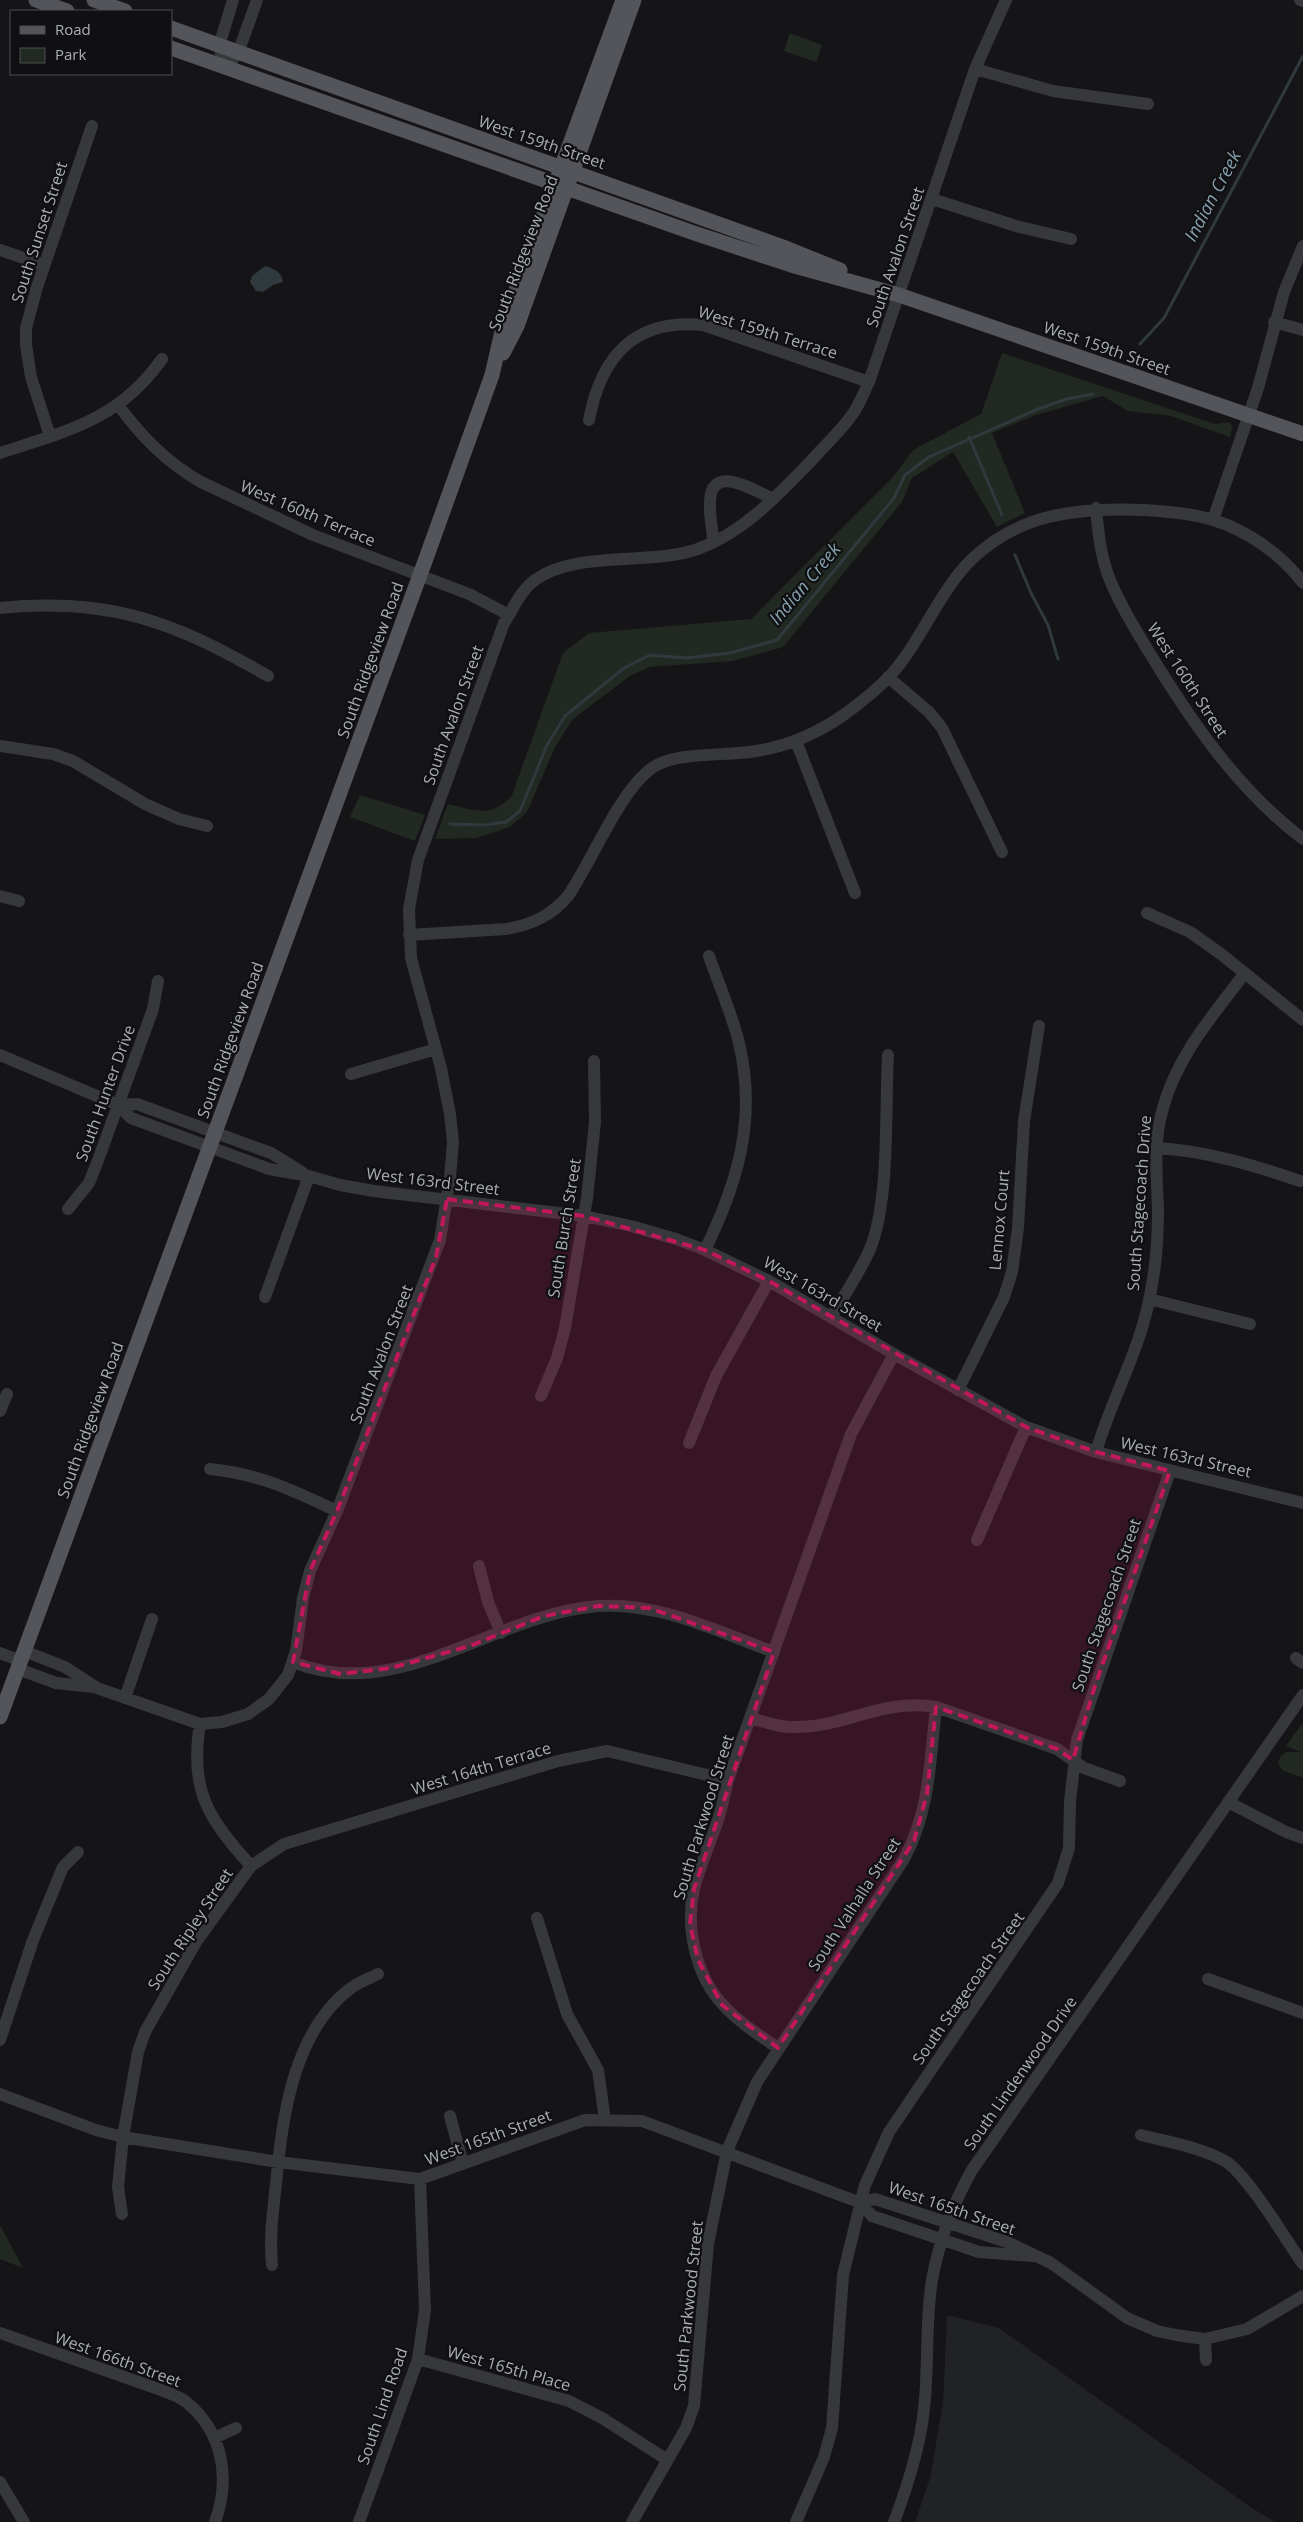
<svg xmlns="http://www.w3.org/2000/svg" width="1303" height="2522" viewBox="0 0 1303 2522" font-family="'Open Sans',sans-serif">
	<rect width="100%" height="100%" fill="#151517"/>
	<path fill="#212224" d="M 947,2315 L 999,2328 L 1249,2506 L 1275,2522 L 915,2522 L 930,2478 L 943,2403 Z"/>
	<path fill="#222822" d="M 790,33 L 822,45 L 816,62 L 784,51 Z
		M 1002,353 L 1215,424 L 1230,422 L 1232,427 L 1230,437 L 1171,416 L 1128,411 L 1103,396 L 1036,415 L 992,433 L 1025,513 L 997,527 L 953,452 L 912,478 L 902,502 L 783,647 L 733,661 L 650,667 L 630,676 L 573,719 L 555,747 L 527,812 L 510,827 L 476,838 L 435,839 L 448,804 C 474,810 492,819 512,795 L 563,653 L 589,633 L 751,619 L 893,477 L 913,450 L 981,414 Z
		M 360,795 L 425,815 L 415,841 L 350,817 Z
		M 1303,1722 L 1303,1778 L 1282,1770 L 1278,1763 L 1280,1757 L 1286,1752 L 1301,1752 L 1286,1746 Z
		M 0,2225 L 23,2268 L 0,2259 Z"/>
	<path fill="#30393e" d="M 265,266 C 273,268 282,272 283,282 L 273,285 L 263,292 L 256,291 L 250,282 L 252,276 Z"/>
	<g fill="none" stroke-linecap="round" stroke-linejoin="round">
		<path stroke="#30393e" stroke-width="3" d="M 1140,344 L 1164,318 L 1303,56
			M 969,437 L 1002,515
			M 1015,555 L 1031,593 L 1048,625 L 1058,659
			M 450,824 L 484,825 L 506,822 L 520,811 L 547,745 L 565,716 L 624,668 L 650,655 L 686,658 L 730,653 L 777,640 L 894,498 L 905,475 L 929,457 L 1038,409 L 1067,399 L 1093,394"/>
		<path stroke="#37383b" stroke-width="12" d="M 1300,0 L 1303,1
			M 225,68 L 238,53 L 257,0
			M 225,68 L 219,46 L 233,0
			M 975,69 L 1053,91 L 1148,104
			M 932,199 L 1016,226 L 1071,239
			M 0,250 L 44,265
			M 1274,322 L 1303,330
			M 118,405 C 142,437 166,462 201,482 L 313,535 L 469,594 L 509,615
			M 589,420 C 601,356 635,318 703,325 L 869,382
			M 50,436 L 31,377 L 26,345 L 26,328 L 37,287 L 92,126
			M 0,453 C 67,431 119,420 162,359
			M 1096,508 C 1098,530 1100,551 1107,572 C 1117,600 1134,627 1149,652 C 1191,721 1238,790 1303,839
			M 1213,520 L 1258,388 L 1284,292 L 1303,246
			M 713,542 C 713,529 709,516 710,503 C 710,462 754,490 773,499
			M 0,608 C 111,597 174,622 268,676
			M 888,677 L 929,712 L 942,728 L 1002,852
			M 796,741 L 855,893
			M 0,746 L 53,754 L 73,761 L 145,804 L 179,819 L 207,826
			M 0,896 L 19,901
			M 1147,913 L 1190,932 L 1221,954 L 1303,1020
			M 409,935 L 506,929 C 531,925 551,916 568,896 C 592,861 617,797 648,771 C 672,750 725,757 756,751 C 789,746 818,733 845,714 C 860,703 875,691 888,678 C 921,643 937,594 971,560 C 1019,513 1080,507 1144,510 C 1167,512 1191,513 1213,520 C 1247,530 1282,555 1303,583
			M 0,1055 L 118,1105 L 131,1118 L 269,1169 L 309,1176 L 340,1185 L 374,1191 L 584,1216 L 631,1226 L 676,1239 L 705,1250 L 769,1281 L 894,1354 L 1026,1427 L 1096,1452 L 1303,1503
			M 351,1074 L 436,1049
			M 118,1105 L 137,1104 L 271,1153 L 302,1172
			M 1157,1148 C 1207,1151 1253,1165 1300,1181
			M 68,1209 L 89,1183 L 97,1163 L 153,1009 L 158,981
			M 705,1250 C 738,1182 757,1119 739,1043 C 732,1014 719,985 709,956
			M 265,1297 L 309,1176
			M 1149,1299 L 1250,1324
			M 832,1316 C 845,1294 860,1272 870,1249 C 890,1200 885,1109 888,1055
			M 958,1390 L 1004,1297 L 1012,1272 L 1018,1228 L 1024,1121 L 1039,1026
			M 541,1396 L 557,1358 L 565,1328 L 587,1198 L 595,1122 L 594,1061
			M 0,1411 L 7,1394
			M 689,1443 L 716,1376 L 769,1281
			M 1096,1452 C 1112,1397 1142,1347 1151,1290 C 1156,1265 1158,1236 1158,1210 C 1157,1177 1153,1141 1163,1108 C 1177,1056 1213,1015 1245,973
			M 210,1469 C 260,1474 292,1490 337,1511
			M 977,1540 L 1026,1427
			M 479,1566 L 488,1602 L 501,1633
			M 24,1651 L 65,1667 L 97,1688 L 200,1724 L 222,1722 L 248,1714 L 269,1699 L 288,1675 L 296,1651 L 303,1598 L 310,1571 L 337,1511 L 440,1240 L 450,1178 L 453,1142 L 450,1114 L 441,1068 L 411,958 L 409,909 L 418,860 L 504,623 C 514,608 520,591 535,580 C 576,550 649,566 698,549 C 744,532 778,495 811,461 C 825,445 842,430 854,412 C 860,403 864,392 869,382 L 975,69 L 1006,0
			M 0,1653 L 21,1661
			M 1296,1658 L 1303,1663
			M 293,1662 C 398,1705 496,1613 599,1606 C 660,1602 718,1632 774,1652
			M 18,1669 L 56,1683 L 94,1687
			M 125,1698 L 152,1619
			M 751,1718 C 765,1722 780,1728 796,1727 C 846,1727 882,1698 936,1707 L 1057,1749 L 1084,1768 L 1120,1781
			M 200,1724 C 189,1790 208,1818 251,1866
			M 1228,1802 L 1286,1832 L 1303,1838
			M 537,1918 L 567,2014 L 598,2070 L 605,2120
			M 1208,1979 L 1303,2013
			M 0,2040 L 33,1940 L 63,1867 L 78,1852
			M 778,2048 C 759,2035 740,2023 724,2006 C 696,1977 685,1927 694,1889 C 700,1866 710,1843 718,1820 C 722,1807 725,1793 728,1780 L 851,1434 L 894,1354
			M 0,2094 L 96,2130 L 123,2137 L 278,2162 L 420,2179 L 585,2120 L 642,2121 L 861,2203
			M 450,2116 L 463,2164
			M 1141,2135 C 1168,2142 1200,2147 1225,2161 C 1247,2174 1286,2240 1303,2264
			M 122,2214 L 118,2187 L 123,2137 L 138,2052 L 145,2032 L 196,1942 L 251,1866 L 284,1844 L 558,1761 L 607,1751 L 728,1780
			M 1032,2256 L 979,2252 L 872,2216 L 861,2203 L 875,2199 L 1007,2242 L 1051,2263 L 1127,2318 L 1157,2331 L 1176,2335 L 1205,2339 L 1247,2329 L 1303,2296
			M 272,2265 C 269,2234 274,2204 277,2174 C 283,2110 296,2029 351,1988 C 359,1982 370,1978 378,1974
			M 0,2333 L 161,2390 C 168,2393 178,2396 185,2401 C 223,2431 231,2478 215,2522
			M 1205,2339 L 1206,2360
			M 418,2359 L 569,2401 L 602,2418 L 666,2459
			M 214,2438 L 236,2428
			M 0,2482 L 24,2522
			M 359,2522 L 418,2359 L 425,2310 L 420,2179
			M 632,2522 L 686,2428 L 694,2406 L 708,2244 L 727,2151 L 757,2082 L 904,1859 C 930,1811 930,1760 936,1707
			M 796,2522 L 824,2457 L 832,2428 L 843,2275 L 865,2185 L 889,2132 L 1058,1883 L 1069,1848 L 1070,1801 L 1077,1740 L 1170,1471
			M 894,2522 C 908,2485 920,2448 924,2409 C 929,2366 925,2322 932,2280 C 939,2241 953,2204 972,2170 L 1303,1695"/>
		<path stroke="#53555a" stroke-width="15" d="M 36,0 L 67,11
			M 94,0 L 125,11
			M 171,28 L 783,247 L 840,270
			M 171,48 L 694,233 L 791,265 L 899,295 L 1303,434
			M 503,353 L 517,326 L 634,0
			M 0,1717 L 424,564 L 492,375 L 504,323 L 623,0"/>
	</g>
	<path fill="#c2185b" fill-opacity="0.2" stroke="#c2185b" stroke-width="4" stroke-dasharray="10 6" stroke-linejoin="round" d="M 447,1199 L 584,1216 L 705,1250 L 769,1281 L 1026,1427 L 1096,1452 L 1170,1471 L 1094,1689 L 1073,1760 L 1057,1749 L 936,1707 L 927,1794 L 914,1841 L 778,2048 L 722,2005 L 698,1960 L 690,1924 L 694,1889 L 774,1652 L 649,1608 L 599,1606 L 544,1616 L 470,1646 L 391,1668 L 340,1674 L 293,1662 L 310,1571 L 337,1511 L 436,1257 Z"/>
	<g text-anchor="middle" stroke-width="4.5" stroke-linejoin="round" paint-order="stroke">
		<g font-size="16" fill="#a9aeb5" stroke="#101012">
			<text transform="translate(542 142) rotate(19)" y="6">West 159th Street</text>
			<text transform="translate(39 232) rotate(-72)" y="6">South Sunset Street</text>
			<text transform="translate(523 253) rotate(-69)" y="6">South Ridgeview Road</text>
			<text transform="translate(895 257) rotate(-71)" y="6">South Avalon Street</text>
			<text transform="translate(768 332) rotate(17)" y="6">West 159th Terrace</text>
			<text transform="translate(1107 348) rotate(19)" y="6">West 159th Street</text>
			<text transform="translate(308 513) rotate(23)" y="6">West 160th Terrace</text>
			<text transform="translate(370 660) rotate(-70)" y="6">South Ridgeview Road</text>
			<text transform="translate(1188 680) rotate(57)" y="6">West 160th Street</text>
			<text transform="translate(453 715) rotate(-70)" y="6">South Avalon Street</text>
			<text transform="translate(230 1040) rotate(-70)" y="6">South Ridgeview Road</text>
			<text transform="translate(105 1093) rotate(-70)" y="6">South Hunter Drive</text>
			<text transform="translate(433 1181) rotate(7)" y="6">West 163rd Street</text>
			<text transform="translate(1139 1203) rotate(-86)" y="6">South Stagecoach Drive</text>
			<text transform="translate(999 1220) rotate(-85)" y="6">Lennox Court</text>
			<text transform="translate(564 1228) rotate(-81)" y="6">South Burch Street</text>
			<text transform="translate(823 1294) rotate(30)" y="6">West 163rd Street</text>
			<text transform="translate(381 1354) rotate(-69)" y="6">South Avalon Street</text>
			<text transform="translate(90 1420) rotate(-70)" y="6">South Ridgeview Road</text>
			<text transform="translate(1186 1457) rotate(13)" y="6">West 163rd Street</text>
			<text transform="translate(1106 1605) rotate(-71)" y="6">South Stagecoach Street</text>
			<text transform="translate(481 1768) rotate(-17)" y="6">West 164th Terrace</text>
			<text transform="translate(703 1817) rotate(-73)" y="6">South Parkwood Street</text>
			<text transform="translate(854 1904) rotate(-57)" y="6">South Valhalla Street</text>
			<text transform="translate(190 1929) rotate(-57)" y="6">South Ripley Street</text>
			<text transform="translate(968 1988) rotate(-55)" y="6">South Stagecoach Street</text>
			<text transform="translate(1020 2073) rotate(-55)" y="6">South Lindenwood Drive</text>
			<text transform="translate(488 2137) rotate(-20)" y="6">West 165th Street</text>
			<text transform="translate(952 2208) rotate(19)" y="6">West 165th Street</text>
			<text transform="translate(688 2306) rotate(-84)" y="6">South Parkwood Street</text>
			<text transform="translate(118 2359) rotate(20)" y="6">West 166th Street</text>
			<text transform="translate(509 2368) rotate(16)" y="6">West 165th Place</text>
			<text transform="translate(382 2406) rotate(-71)" y="6">South Lind Road</text>
		</g>
		<g font-size="18" font-style="italic" fill="#849fac" stroke="#101012">
			<text transform="translate(1213 196) rotate(-62)" y="6">Indian Creek</text>
			<text transform="translate(805 584) rotate(-50)" y="6">Indian Creek</text>
		</g>
	</g>
	<rect x="10" y="10" width="162" height="65" fill="#101012" stroke="#4d4f53"/>
	<rect x="20" y="26" width="25" height="8" fill="#53555a" stroke="#4d4f53"/>
	<text x="55" y="35" font-size="15" fill="#a9aeb5">Road</text>
	<rect x="20" y="48" width="25" height="15" fill="#222822" stroke="#4d4f53"/>
	<text x="55" y="60" font-size="15" fill="#a9aeb5">Park</text>
</svg>
